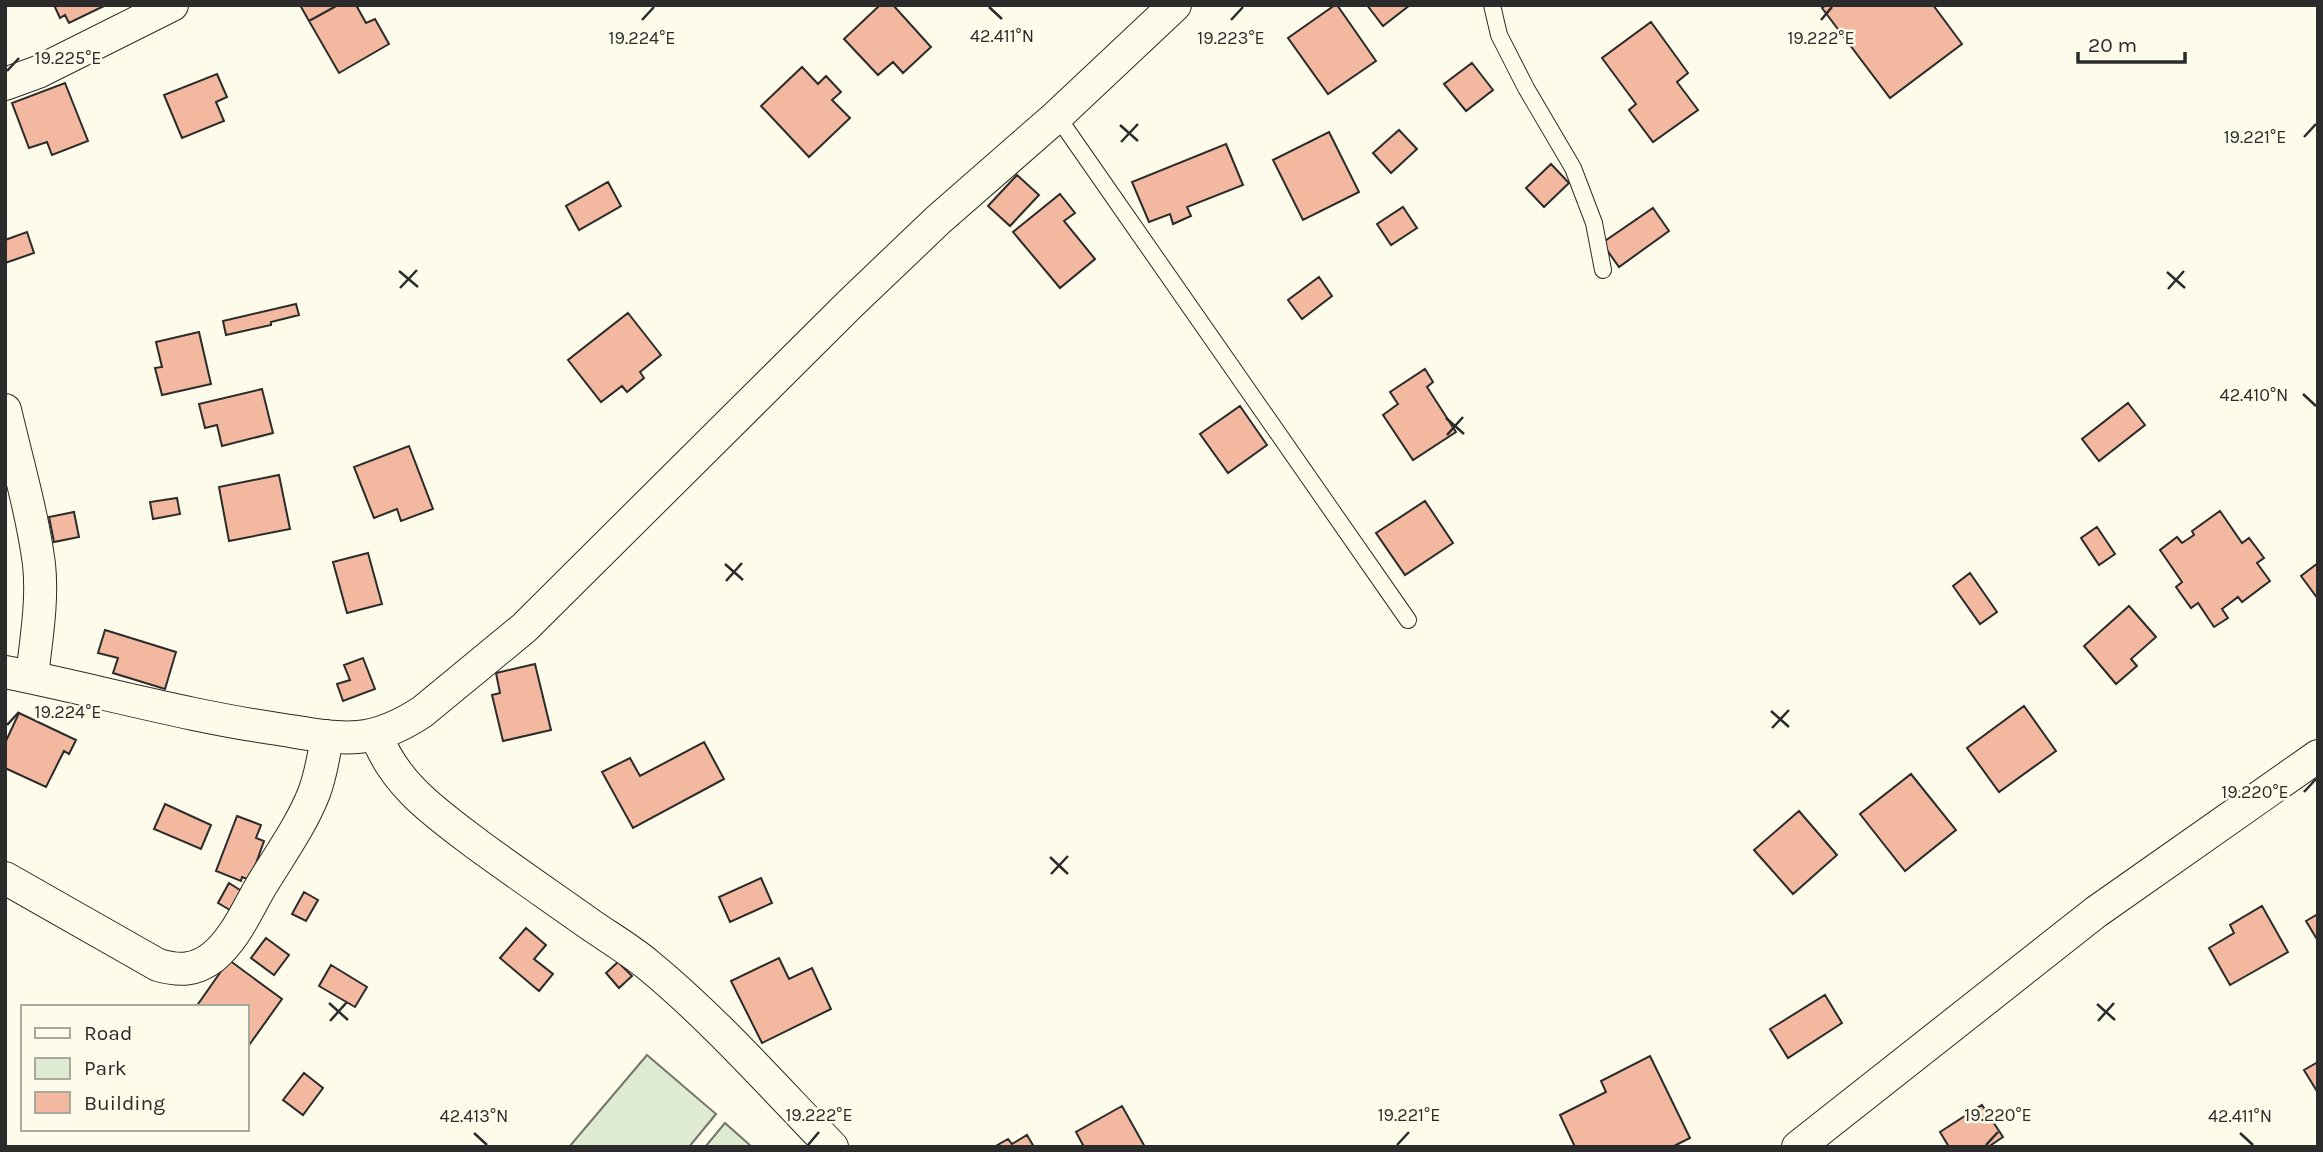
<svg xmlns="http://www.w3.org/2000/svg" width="2323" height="1152" viewBox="0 0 2323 1152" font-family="Karla,sans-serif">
	<rect width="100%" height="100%" fill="#fdfbea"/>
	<path fill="#deebd1" stroke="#74746e" stroke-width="2" d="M 647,1055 L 716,1114 L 689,1147 L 569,1147 Z
		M 725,1123 L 752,1147 L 705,1147 Z"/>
	<path fill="#f2b8a0" stroke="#2b2b2b" stroke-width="2" d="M 54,5 L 106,5 L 69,23 L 65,15 L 60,18 Z
		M 300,5 L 338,5 L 309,21 Z
		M 338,5 L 356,5 L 366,23 L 375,19 L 389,44 L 339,73 L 309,21 Z
		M 880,5 L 893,5 L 931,47 L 903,73 L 893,62 L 878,75 L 844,39 Z
		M 1335,5 L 1337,5 L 1376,61 L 1328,94 L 1288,38 Z
		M 1367,5 L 1410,5 L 1383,26 Z
		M 1826,5 L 1933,5 L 1962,44 L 1890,98 L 1822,8 Z
		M 1651,22 L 1688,73 L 1677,82 L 1698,110 L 1653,142 L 1629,110 L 1636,104 L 1602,58 Z
		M 1472,63 L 1493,90 L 1466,111 L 1444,84 Z
		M 802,67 L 818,84 L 826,76 L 841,92 L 832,100 L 850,118 L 809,157 L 761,106 Z
		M 217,74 L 227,97 L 216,102 L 224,121 L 182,138 L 164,95 Z
		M 65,83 L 88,141 L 52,155 L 47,142 L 29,148 L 12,103 Z
		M 1399,130 L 1417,149 L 1391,173 L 1373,153 Z
		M 1329,132 L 1359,192 L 1303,220 L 1273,160 Z
		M 1226,144 L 1243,185 L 1187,207 L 1191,216 L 1173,224 L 1170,214 L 1149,222 L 1132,182 Z
		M 1551,164 L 1569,183 L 1544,207 L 1526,188 Z
		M 1017,175 L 1039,195 L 1010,226 L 988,206 Z
		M 608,182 L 621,206 L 579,230 L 566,206 Z
		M 1060,194 L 1075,213 L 1064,221 L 1095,259 L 1060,288 L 1013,232 Z
		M 1403,207 L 1417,228 L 1391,245 L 1377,224 Z
		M 1653,208 L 1669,231 L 1619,267 L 1602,243 Z
		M 27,232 L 34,253 L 5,263 L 5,240 Z
		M 1319,277 L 1332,296 L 1302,319 L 1288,300 Z
		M 296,304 L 299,315 L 271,322 L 271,325 L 226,335 L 223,321 Z
		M 628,313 L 661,355 L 640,372 L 644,378 L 627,392 L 622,386 L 601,402 L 568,360 Z
		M 199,332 L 211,384 L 162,395 L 155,368 L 162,367 L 156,342 Z
		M 1425,369 L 1433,382 L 1427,387 L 1456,432 L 1413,460 L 1383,415 L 1398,404 L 1390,392 Z
		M 262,389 L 273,433 L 222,446 L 217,425 L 205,428 L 199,404 Z
		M 2128,403 L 2145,425 L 2099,461 L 2082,439 Z
		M 1240,406 L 1267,445 L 1228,473 L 1200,434 Z
		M 409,446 L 433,509 L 401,521 L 397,509 L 374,518 L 354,467 Z
		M 279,475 L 290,529 L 229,541 L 219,487 Z
		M 177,498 L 180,514 L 153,519 L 150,502 Z
		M 1425,501 L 1453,543 L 1405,575 L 1376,533 Z
		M 2220,511 L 2242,543 L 2249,538 L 2264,558 L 2257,563 L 2270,581 L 2242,602 L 2238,597 L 2222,609 L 2228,618 L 2214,627 L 2198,603 L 2191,608 L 2176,587 L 2182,582 L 2160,550 L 2177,537 L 2182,543 L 2194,535 L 2192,531 Z
		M 74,512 L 79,537 L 54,542 L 49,517 Z
		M 2097,527 L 2115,554 L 2099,565 L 2081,538 Z
		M 368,553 L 382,604 L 347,613 L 333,562 Z
		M 2318,563 L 2318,599 L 2301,576 Z
		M 1970,573 L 1997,612 L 1980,624 L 1953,586 Z
		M 2129,606 L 2156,637 L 2131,659 L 2137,666 L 2116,684 L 2084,646 Z
		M 105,630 L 176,652 L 165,689 L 113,673 L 118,658 L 98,653 Z
		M 363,658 L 375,689 L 343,701 L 337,684 L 350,680 L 344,665 Z
		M 535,664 L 551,730 L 503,741 L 492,695 L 500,693 L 496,673 Z
		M 2024,706 L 2056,751 L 1999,792 L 1967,748 Z
		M 19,713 L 76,740 L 69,754 L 64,751 L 46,787 L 5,768 L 5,743 Z
		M 704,742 L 724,779 L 633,828 L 602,772 L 630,758 L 640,776 Z
		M 1911,774 L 1956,830 L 1905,871 L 1860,814 Z
		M 165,804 L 211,825 L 201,849 L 154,829 Z
		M 1799,811 L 1837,855 L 1793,894 L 1754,850 Z
		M 237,816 L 261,825 L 256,838 L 264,841 L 250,880 L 242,877 L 241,881 L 216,871 Z
		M 761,878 L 772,903 L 730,922 L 719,897 Z
		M 229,883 L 251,897 L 240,916 L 218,903 Z
		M 304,892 L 318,900 L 306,921 L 292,914 Z
		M 2262,906 L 2288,952 L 2230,985 L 2209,948 L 2234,933 L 2230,925 Z
		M 2318,914 L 2318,941 L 2306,921 Z
		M 526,928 L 546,945 L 534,959 L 553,974 L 539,991 L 500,958 Z
		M 266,938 L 289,955 L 274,975 L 251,958 Z
		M 779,958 L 789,979 L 812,968 L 831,1009 L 762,1043 L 731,981 Z
		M 229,960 L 282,999 L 247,1048 L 247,1007 L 196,1007 Z
		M 618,962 L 632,976 L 619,988 L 606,973 Z
		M 331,965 L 367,987 L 355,1007 L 319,986 Z
		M 1825,995 L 1842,1023 L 1788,1058 L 1770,1029 Z
		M 1650,1056 L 1690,1138 L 1672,1147 L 1575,1147 L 1560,1115 L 1606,1092 L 1601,1081 Z
		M 2318,1062 L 2318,1093 L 2304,1070 Z
		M 304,1073 L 323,1088 L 303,1115 L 283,1100 Z
		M 1982,1105 L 2003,1137 L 1988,1147 L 1949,1147 L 1940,1132 Z
		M 1122,1106 L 1145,1147 L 1084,1147 L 1076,1132 Z
		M 1027,1135 L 1034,1147 L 994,1147 L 1008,1139 L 1012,1144 Z"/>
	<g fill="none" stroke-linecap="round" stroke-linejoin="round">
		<g stroke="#2b2b2b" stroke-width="18">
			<path id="lane" d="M 1492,5 L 1499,35 L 1526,88 L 1573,168 L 1594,223 L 1603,270
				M 1057,116 L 1408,620"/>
		</g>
		<g stroke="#2b2b2b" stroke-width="34">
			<path id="street" d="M 5,84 L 38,72 L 172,5
				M 5,410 C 17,461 32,512 39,564 C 43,601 36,640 32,677
				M 5,672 C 96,690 186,716 278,729 C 304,733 331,739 358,737 C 382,735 402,725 422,712 L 524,628 L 850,304 L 938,220 L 1057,116 L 1175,5
				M 376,734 C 394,785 437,814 478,845 C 515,872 553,898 591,925 C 610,938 630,950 647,964 C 714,1019 772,1085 832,1147
				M 5,878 L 158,965 C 179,971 195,971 213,957 C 235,939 247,910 261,886 C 279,856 301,826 314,793 C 321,774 324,756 327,736
				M 1798,1147 L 2096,912 L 2318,756"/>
		</g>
		<use href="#lane" stroke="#fdfbea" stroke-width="16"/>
		<use href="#street" stroke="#fdfbea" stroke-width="32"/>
	</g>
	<path fill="none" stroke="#2b2b2b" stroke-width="2.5" d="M 989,7 L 1002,19M 642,20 L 654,7M 1231,20 L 1243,7M 1821,20 L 1832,7M 7,71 L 19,58M 1120,125 L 1138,141M 2304,137 L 2316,124M 1121,142 L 1138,124M 399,271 L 418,287M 2167,272 L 2185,288M 400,288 L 417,270M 2168,289 L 2184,271M 2303,394 L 2316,406M 1446,418 L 1464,434M 1447,435 L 1463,417M 725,564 L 743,580M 726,581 L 742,563M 1771,711 L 1789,727M 7,725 L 19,712M 1772,728 L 1789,710M 2304,792 L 2316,779M 1050,857 L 1068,874M 1051,874 L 1068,856M 329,1003 L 348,1020M 2097,1004 L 2115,1020M 330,1021 L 347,1002M 2098,1021 L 2114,1003M 474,1133 L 487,1145M 2240,1133 L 2253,1145M 808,1145 L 819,1132M 1397,1145 L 1409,1132M 1986,1145 L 1998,1132"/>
	<g font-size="18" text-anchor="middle" fill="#2b2b2b" stroke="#fdfbea" stroke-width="5" stroke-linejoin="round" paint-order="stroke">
		<text x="1002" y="42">42.411°N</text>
		<text x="642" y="44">19.224°E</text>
		<text x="1821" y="44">19.222°E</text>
		<text x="1231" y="44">19.223°E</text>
		<text x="68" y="64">19.225°E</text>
		<text x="2255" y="143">19.221°E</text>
		<text x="2254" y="401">42.410°N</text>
		<text x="68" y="718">19.224°E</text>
		<text x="2255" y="798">19.220°E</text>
		<text x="819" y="1121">19.222°E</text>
		<text x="1409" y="1121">19.221°E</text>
		<text x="1998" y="1121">19.220°E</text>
		<text x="474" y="1122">42.413°N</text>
		<text x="2240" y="1122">42.411°N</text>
	</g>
	<rect width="2323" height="1152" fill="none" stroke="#2b2b2b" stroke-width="14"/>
	<rect x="21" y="1005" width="228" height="126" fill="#fdfbea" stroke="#a9a89e" stroke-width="2"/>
	<rect x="35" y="1028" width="35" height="10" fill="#fdfbea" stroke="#a9a89e" stroke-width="2"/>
	<text x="84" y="1040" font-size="21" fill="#2b2b2b">Road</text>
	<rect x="35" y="1058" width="35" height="21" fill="#deebd1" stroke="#a9a89e" stroke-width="2"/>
	<text x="84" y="1075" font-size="21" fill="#2b2b2b">Park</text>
	<rect x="35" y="1092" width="35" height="21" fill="#f2b8a0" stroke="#a9a89e" stroke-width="2"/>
	<text x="84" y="1110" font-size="21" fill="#2b2b2b">Building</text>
	<path d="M2078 52v10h107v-10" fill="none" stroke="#2b2b2b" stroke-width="3.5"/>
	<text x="2088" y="52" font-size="21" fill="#2b2b2b" stroke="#fdfbea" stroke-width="5" paint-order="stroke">20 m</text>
</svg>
